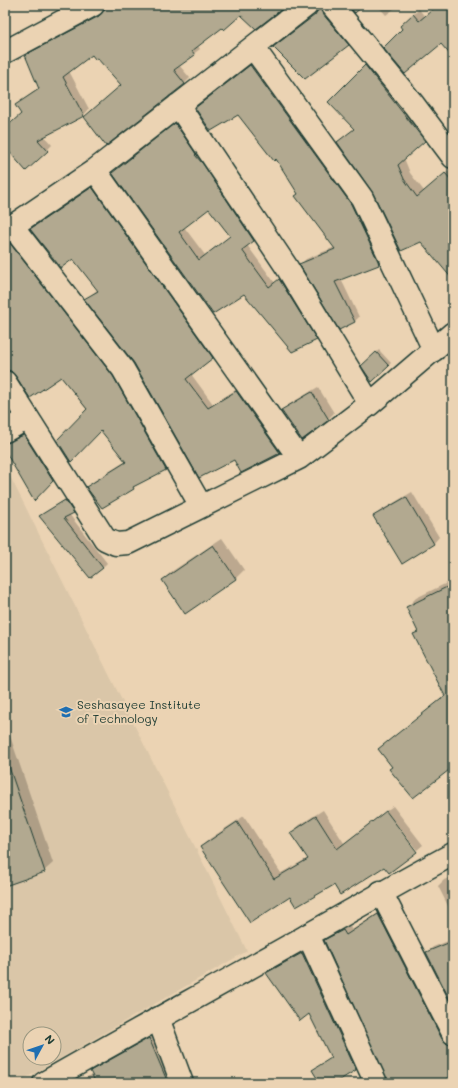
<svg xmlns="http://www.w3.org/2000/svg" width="458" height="1088" viewBox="0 0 458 1088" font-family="Mali,sans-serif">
	<rect width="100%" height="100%" fill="#ebd3b3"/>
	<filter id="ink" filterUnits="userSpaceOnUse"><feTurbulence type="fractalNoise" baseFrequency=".025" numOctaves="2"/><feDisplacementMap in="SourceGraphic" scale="8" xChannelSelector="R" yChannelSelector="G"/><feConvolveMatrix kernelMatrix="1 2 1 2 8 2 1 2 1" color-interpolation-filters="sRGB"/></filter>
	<g filter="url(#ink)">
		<path fill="#dac6a8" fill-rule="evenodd" d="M 8,472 L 247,951 L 17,1083 L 5,1083 L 5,473 ZM 30,1034 L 54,1034 L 54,1058 L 30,1058 Z"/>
		<path fill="#0003" fill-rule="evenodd" d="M 106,5 L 285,5 L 241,14 L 222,27 L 198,46 L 200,49 L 179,65 L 190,78 L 184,84 L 122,84 L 97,56 L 92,54 L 69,71 L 89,109 L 84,115 L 44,136 L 52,145 L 47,150 L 5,146 L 5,129 L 22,114 L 16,105 L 40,87 L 26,56 L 32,50 L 105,11 Z
			M 320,5 L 327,5 L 353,39 L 348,44 L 280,42 L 320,9 Z
			M 377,5 L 399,5 L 386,15 Z
			M 439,5 L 453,5 L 453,56 L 441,42 L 404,29 L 407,21 L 419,9 L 425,17 Z
			M 372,60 L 431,134 L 404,158 L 410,173 L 424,191 L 452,168 L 453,169 L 453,274 L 374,192 L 338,142 L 355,128 L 329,102 Z
			M 256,61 L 356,199 L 384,259 L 379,264 L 341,279 L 359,317 L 354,322 L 301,264 L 306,259 L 335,247 L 296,196 L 299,193 L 277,157 L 238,114 L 201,103 Z
			M 181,119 L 259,235 L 247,245 L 275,283 L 285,275 L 321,334 L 316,340 L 244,293 L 213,313 L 113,173 ZM 209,207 L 231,236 L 205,255 L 184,227 Z
			M 98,182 L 218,352 L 191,374 L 213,404 L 242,386 L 285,447 L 280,452 L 242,471 L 235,459 L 135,362 L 86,299 L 98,289 L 73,257 L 32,229 Z
			M 5,236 L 15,237 L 118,370 L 172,464 L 166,470 L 137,484 L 133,488 L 88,487 L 94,481 L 126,461 L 61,376 L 5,369 Z
			M 379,350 L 391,363 L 372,381 L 362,366 Z
			M 318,387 L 334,413 L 328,419 L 282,411 L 288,405 Z
			M 5,389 L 16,407 L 5,416 Z
			M 30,430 L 58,474 L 34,499 L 5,449 L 5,439 L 7,437 L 17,437 Z
			M 412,492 L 439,537 L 434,543 L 402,562 L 374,516 L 380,511 Z
			M 70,496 L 78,508 L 69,514 L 107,563 L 102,568 L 41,516 Z
			M 222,538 L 244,570 L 236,578 L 186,613 L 163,580 L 171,572 Z
			M 453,580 L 453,765 L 393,766 L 379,749 L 446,695 L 414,634 L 418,630 L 407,607 L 416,598 Z
			M 5,721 L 53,863 L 44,871 L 5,885 Z
			M 393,806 L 423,845 L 417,850 L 386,811 Z
			M 323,810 L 344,843 L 385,812 L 415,852 L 334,884 L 290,896 L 201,847 L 208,840 L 244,816 L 281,873 L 308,858 L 291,833 L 298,826 Z
			M 453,876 L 453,916 L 438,886 L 444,880 Z
			M 384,909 L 453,1038 L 453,1083 L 389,1083 L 325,940 L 331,935 L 349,925 L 352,930 Z
			M 453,939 L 453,1003 L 427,952 L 433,947 Z
			M 308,948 L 361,1063 L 333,1083 L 321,1083 L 313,1070 L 332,1057 L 310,1013 L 268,973 L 273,968 Z
			M 5,998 L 9,1009 L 5,1013 Z
			M 156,1032 L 177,1083 L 76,1083 L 93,1074 L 91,1071 L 98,1064 Z"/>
		<path fill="#b2a990" stroke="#1f3d34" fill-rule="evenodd" d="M 107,5 L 287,5 L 256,29 L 241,15 L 224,30 L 222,28 L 192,51 L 195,55 L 174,70 L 185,84 L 106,146 L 84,117 L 121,85 L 97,58 L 95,59 L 92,55 L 63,77 L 84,116 L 38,140 L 48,151 L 26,171 L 5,147 L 5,128 L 21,114 L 15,105 L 39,89 L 25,55 L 99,16 Z
			M 320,5 L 322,13 L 349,45 L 305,79 L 273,47 L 315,15 Z
			M 348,5 L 364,5 L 355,13 Z
			M 438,5 L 453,5 L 453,58 L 441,44 L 405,74 L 383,48 L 402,29 L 400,26 L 413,14 L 419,21 Z
			M 250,65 L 351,204 L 378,261 L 379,265 L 335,282 L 355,322 L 339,330 L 299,264 L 335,249 L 295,196 L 298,194 L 276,159 L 274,161 L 238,115 L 211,131 L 195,108 Z
			M 365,65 L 425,141 L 398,165 L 404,179 L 417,197 L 445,173 L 453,182 L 453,280 L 421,242 L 401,251 L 373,193 L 337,142 L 354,129 L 328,102 Z
			M 175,123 L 196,154 L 195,155 L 203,164 L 254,241 L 242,250 L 269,287 L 279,279 L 317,340 L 292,352 L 244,294 L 213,314 L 112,173 ZM 209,209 L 230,236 L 199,260 L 179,232 Z
			M 92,187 L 213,358 L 186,379 L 208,408 L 236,391 L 280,453 L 241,473 L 234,460 L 199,478 L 134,363 L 84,299 L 98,291 L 73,259 L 61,268 L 30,229 Z
			M 9,242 L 113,376 L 166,470 L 133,487 L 134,489 L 102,508 L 86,487 L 126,462 L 101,431 L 71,462 L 57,440 L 87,409 L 61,377 L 30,398 L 15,375 L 11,371 L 5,370 L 5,243 Z
			M 376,352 L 389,366 L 372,382 L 361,366 Z
			M 312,392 L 329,420 L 302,440 L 281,410 Z
			M 5,405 L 10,414 L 5,417 Z
			M 24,435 L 53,481 L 34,501 L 5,451 L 5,443 Z
			M 406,497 L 434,544 L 402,564 L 373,516 Z
			M 65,500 L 74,513 L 64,518 L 103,568 L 90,578 L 39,516 Z
			M 213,545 L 236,579 L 185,614 L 162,580 Z
			M 453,584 L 453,767 L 413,798 L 389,769 L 392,767 L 378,749 L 445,696 L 413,634 L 418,632 L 406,607 Z
			M 8,764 L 45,872 L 5,886 L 5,765 Z
			M 386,811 L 417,852 L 389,873 L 384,867 L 340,895 L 334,885 L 296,907 L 290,897 L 250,923 L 200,847 L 237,822 L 274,879 L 308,859 L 290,833 L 316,816 L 337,849 Z
			M 378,914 L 442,1039 L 447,1044 L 453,1045 L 453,1083 L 388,1083 L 324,940 L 343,930 L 346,935 Z
			M 453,941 L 453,1006 L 426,952 Z
			M 302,953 L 356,1070 L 335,1083 L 320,1083 L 312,1070 L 331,1058 L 309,1014 L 300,1021 L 266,973 Z
			M 149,1038 L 168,1083 L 96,1083 L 90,1071 Z"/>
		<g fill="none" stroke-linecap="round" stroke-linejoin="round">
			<g stroke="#1f3d34" stroke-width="25">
				<path id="street" d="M 332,5 L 414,105 L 453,157
					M 253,47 L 362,198 L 434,350
					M 5,52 L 93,5
					M 178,105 L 286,266 L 370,404
					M 95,170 L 299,458
					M 12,226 L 123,369 L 201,506
					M 5,231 L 95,170 L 307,5
					M 5,382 L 105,539 L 116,544 L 128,543 L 299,458 L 370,404 L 453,333
					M 5,431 L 28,418
					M 381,892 L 453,1033
					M 308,935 L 376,1083
					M 158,1018 L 182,1083"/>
			</g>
			<g stroke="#1f3d34" stroke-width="25">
				<path id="secondary" d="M 44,1083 C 131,1033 220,985 308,935 C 356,908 404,880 453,854"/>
			</g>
			<use href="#street" stroke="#ebd3b3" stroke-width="22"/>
			<use href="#secondary" stroke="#ebd3b3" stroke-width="22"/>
		</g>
	</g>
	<defs>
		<g id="university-bare" transform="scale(1.08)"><path d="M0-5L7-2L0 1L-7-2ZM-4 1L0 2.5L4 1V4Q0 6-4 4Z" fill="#1f6fb2" stroke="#ebd3b3" stroke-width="2.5" paint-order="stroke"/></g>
	</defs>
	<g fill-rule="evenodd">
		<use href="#university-bare" x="66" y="712"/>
	</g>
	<g text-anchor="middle" stroke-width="4" stroke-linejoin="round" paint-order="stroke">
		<g font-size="12" fill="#1f3d34" stroke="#ebd3b3" text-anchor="start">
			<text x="77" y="709">Seshasayee Institute<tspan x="77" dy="14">of Technology</tspan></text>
		</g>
	</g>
	<rect width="458" height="1088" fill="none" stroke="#ebd3b3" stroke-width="20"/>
	<rect x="10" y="10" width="438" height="1068" fill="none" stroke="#1f3d34" stroke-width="1.5" filter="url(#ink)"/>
	<g transform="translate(42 1046) rotate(50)"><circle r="19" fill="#ebd3b3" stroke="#999780"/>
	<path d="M0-3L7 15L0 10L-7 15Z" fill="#1f6fb2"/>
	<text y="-6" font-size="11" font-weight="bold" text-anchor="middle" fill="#1f3d34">N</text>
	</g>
</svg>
